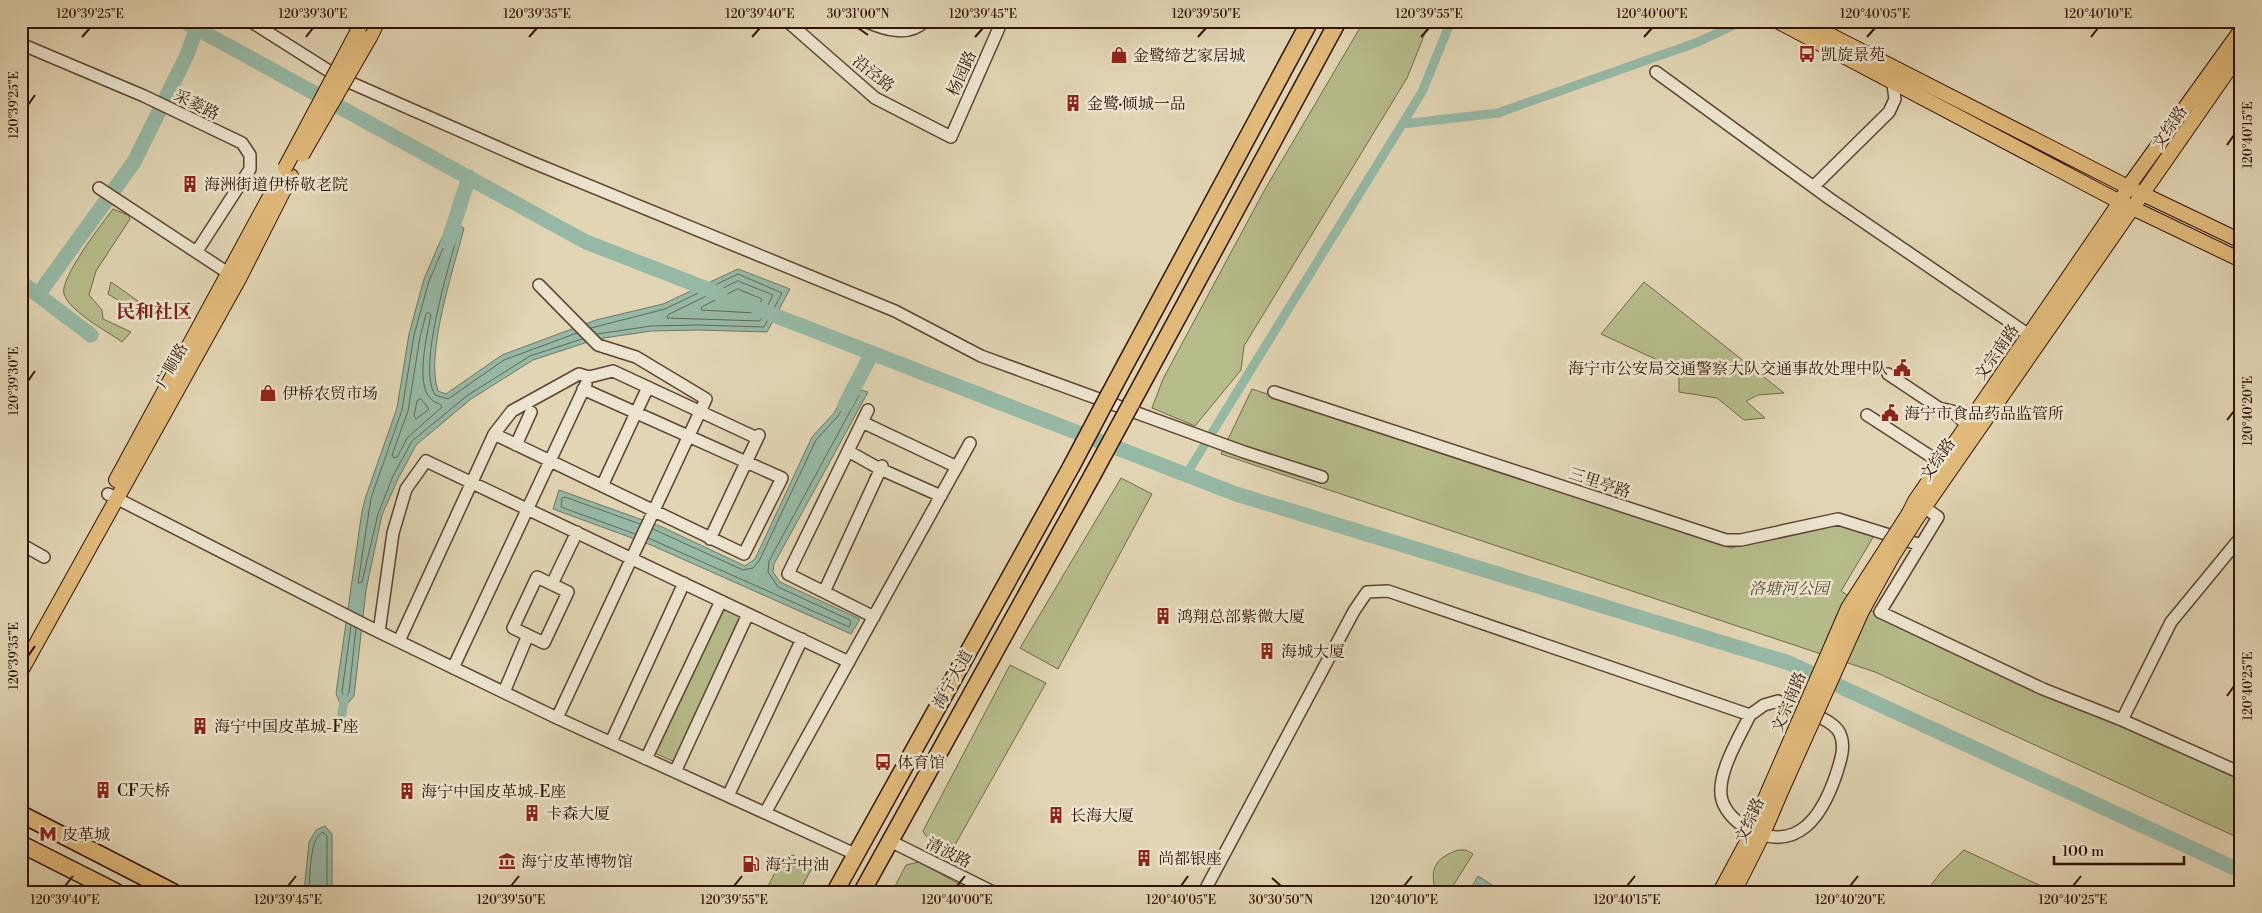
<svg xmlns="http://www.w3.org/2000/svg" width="2262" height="913" viewBox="0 0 2262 913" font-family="'Libre Bodoni','Noto Serif SC',serif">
	<rect width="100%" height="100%" fill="#e2d5b3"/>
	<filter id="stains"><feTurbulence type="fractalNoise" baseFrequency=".004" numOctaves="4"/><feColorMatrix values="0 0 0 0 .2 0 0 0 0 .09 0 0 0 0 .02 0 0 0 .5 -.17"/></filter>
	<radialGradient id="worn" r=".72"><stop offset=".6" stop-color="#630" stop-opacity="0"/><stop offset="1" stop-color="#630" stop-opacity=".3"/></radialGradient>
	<path fill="#b6bc8a" stroke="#746847" d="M 1364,21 L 1430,21 L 1407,78 L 1244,346 L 1241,370 L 1195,426 L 1152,408 L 1163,379 L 1264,191 Z
		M 113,209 L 128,215 L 130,219 L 96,271 L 89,295 L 102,310 L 103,319 L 131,332 L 122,342 C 107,331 70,312 64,294 C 59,279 103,222 113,209 Z
		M 111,282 L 138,301 L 134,310 L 108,294 Z
		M 1644,282 L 1784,393 L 1758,395 L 1746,401 L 1765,418 L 1744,420 L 1717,398 L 1679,392 L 1679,370 L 1601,334 Z
		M 1252,389 L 1731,548 L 1837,524 L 1875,534 L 1841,591 L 1880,616 L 2241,779 L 2241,839 L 1875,672 L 1221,454 Z
		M 1121,478 L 1152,494 L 1058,669 L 1020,648 Z
		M 722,605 L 743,616 L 675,762 L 652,752 Z
		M 1010,665 L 1046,683 L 951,852 L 931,844 L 923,831 Z
		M 1458,850 L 1466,850 L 1473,854 L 1449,892 L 1436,892 C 1429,869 1435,858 1458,850 Z
		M 1964,850 L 2054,892 L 1926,892 L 1941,872 Z
		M 793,855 L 813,866 L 799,892 L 765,892 L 782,859 Z
		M 919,862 L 974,892 L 892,892 L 906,865 Z"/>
	<path fill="#96b9a6" stroke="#6e7765" d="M 449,221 L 464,228 C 454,268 425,353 438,391 L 446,394 L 502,355 L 596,320 L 663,304 L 738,269 L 790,289 L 767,332 L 698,330 L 651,331 L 597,339 L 533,360 L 471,399 L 416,445 L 398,479 L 382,515 L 366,590 L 354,696 L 342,710 L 336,693 L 362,511 L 366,496 L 397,408 L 409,334 L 424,279 Z
		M 849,387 L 868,392 L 774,564 L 773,572 L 780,582 L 860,619 L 851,634 L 651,545 L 553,509 L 559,490 L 662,527 L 745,566 L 755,559 L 812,437 L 834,413 Z
		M 325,826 L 332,834 L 332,892 L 304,892 L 309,842 L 316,830 Z
		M 1478,876 L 1503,892 L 1469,892 Z"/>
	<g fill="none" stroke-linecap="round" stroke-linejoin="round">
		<path stroke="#646655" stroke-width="1" d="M 738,281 L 773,295 L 760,321 L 667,318 L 668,315 Z
			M 738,289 L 762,299 L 756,313 L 701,310 L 702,307 Z
			M 429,313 L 431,315 C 427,334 415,385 431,399 C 434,402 438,403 441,405 L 442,407 L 408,437 L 397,457 L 394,458 L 392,455 L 408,411 L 420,337 L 426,314 Z
			M 591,328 L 665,309 L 738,274 L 782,293 L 764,327 L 698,325 L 651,326 L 597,334
			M 577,333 L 504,360 L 448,399 L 435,395 C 417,368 449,266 458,233 L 456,230 L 451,230 L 429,281 L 414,335 L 402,410 L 371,498 L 358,583 L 362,582 L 378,514 L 393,476 L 412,441 L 468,395 L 530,356 L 582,339
			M 421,399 L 429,409 L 416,419 L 414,416 L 417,401 Z
			M 635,534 L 561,507 L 562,498 L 565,497 L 640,524
			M 648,538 L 849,627 L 851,623 L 850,620 L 778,587 L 768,572 L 769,561 L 859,395 L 851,394 L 838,416 L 816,440 L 759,561 L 753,568 L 743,570 L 653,529
			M 351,626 L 342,692 L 344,697 L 349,693 L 356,628
			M 309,892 C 310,878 309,838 323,832 L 327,836 L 327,892"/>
		<path stroke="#96b9a6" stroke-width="9" d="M 1402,124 L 1498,113 L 1698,42 L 1743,21
			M 1186,475 L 1422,92 L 1451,21
			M 342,714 L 344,699"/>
		<path stroke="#96b9a6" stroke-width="15" d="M 183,21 L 586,242 L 720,294
			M 448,242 L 469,177
			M 21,282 L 91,335
			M 38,295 L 134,162 L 187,55 L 199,21
			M 758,309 L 1236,494 L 1789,663 L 2241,871
			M 845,405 L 872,353"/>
		<g stroke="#5d4430" stroke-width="14">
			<path id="minor" d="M 250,21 L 340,78 L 529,161 L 895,311 L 981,356 L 1244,452 L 1322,477
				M 787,21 L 875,98 L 951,137 L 1002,21
				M 865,21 C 883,29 908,38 925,21
				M 21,44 L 144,96 L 242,143 L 250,155 L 250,169 L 197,251
				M 1656,72 L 1830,199 L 2029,335
				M 1814,186 L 1889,112 L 1895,99 L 1892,77
				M 99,188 L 228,273
				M 539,285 L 598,345 L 636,357 L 706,399 L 557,718
				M 1888,374 L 1939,408 L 1952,411 L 1967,425
				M 1274,392 L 1726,540 L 1741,540 L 1838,519 L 1921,545
				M 868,410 L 788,574 L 874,617
				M 1867,415 L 1941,463
				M 862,422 L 957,467
				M 494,434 L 744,554 L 782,478 L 583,389
				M 516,445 L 531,412
				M 848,451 L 880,469 L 941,496
				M 602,486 L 648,387
				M 108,494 L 373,629 L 557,718 L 855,854
				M 1918,503 L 1938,517 L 1880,612 L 2043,689 L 2122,720 L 2241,773
				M 710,539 L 759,435
				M 21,544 L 44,557
				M 537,577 L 568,592 L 544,643 L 513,628 Z
				M 552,584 L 577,532
				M 824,592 L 882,466
				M 379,632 L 393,533 L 406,489 L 426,461 L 849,662
				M 399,641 L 494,434 L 512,411 L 579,374 L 589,377 L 613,371 L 757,438
				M 453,668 L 586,384
				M 504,692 L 528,635
				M 2122,720 L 2171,622 L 2241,537
				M 611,742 L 684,583
				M 646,759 L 721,601
				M 675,772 L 748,614
				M 728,796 L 802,639
				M 765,813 L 970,443
				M 890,841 L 993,892
				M 1204,892 L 1354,611 L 1367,592 L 1388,591 L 1750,715 L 1764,705 L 1778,701 C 1793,707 1834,718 1840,734 C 1846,747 1840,762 1836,775 C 1822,816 1798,853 1750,830 C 1738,824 1726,813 1722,800 C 1715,776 1740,736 1750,715"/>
		</g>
		<g stroke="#311304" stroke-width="16">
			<path id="major" d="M 1777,21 L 2120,202 L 2241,260
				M 1803,21 L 2128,187 L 2241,241
				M 370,37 L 378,21
				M 116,480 L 275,187
				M 1909,513 L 1915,501 L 2120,202 L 2128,187 L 2241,30
				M 1917,518 L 2241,52
				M 21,671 L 240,277 L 291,176
				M 1720,892 L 1749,838 L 1768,792
				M 1734,892 L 1763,834 L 1780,794"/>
		</g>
		<g stroke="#311304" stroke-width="19">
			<path id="highway" d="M 1109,395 L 1310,21
				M 1131,404 L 1338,21
				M 21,814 L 173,892
				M 21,844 L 116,892
				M 835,892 L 1071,467
				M 862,892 L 1092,476"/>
		</g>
		<use href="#minor" stroke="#ece4ce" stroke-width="11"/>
		<use href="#major" stroke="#e1ba7a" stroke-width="14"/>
		<use href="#highway" stroke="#e1ba7a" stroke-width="16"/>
		<g stroke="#311304" stroke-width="16" stroke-linecap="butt">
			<path id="major-bridge" d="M 302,155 L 370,37
				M 285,168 L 363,21
				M 1768,792 L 1848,608 L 1909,513
				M 1780,794 L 1862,611 L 1892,557 L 1917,518"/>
		</g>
		<g stroke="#311304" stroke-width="19" stroke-linecap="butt">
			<path id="highway-bridge" d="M 1071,467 L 1109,395
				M 1092,476 L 1131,404"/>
		</g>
		<use href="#major-bridge" stroke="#e1ba7a" stroke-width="14"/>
		<use href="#highway-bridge" stroke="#e1ba7a" stroke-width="16"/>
	</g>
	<path fill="none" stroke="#311304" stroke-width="2" d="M 858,28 L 868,35M 82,37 L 90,28M 306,37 L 313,28M 529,37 L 537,28M 752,37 L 760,28M 975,37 L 983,28M 1198,37 L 1206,28M 1421,37 L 1429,28M 1644,37 L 1652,28M 1867,37 L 1875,28M 2091,37 L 2098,28M 28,105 L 35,95M 2227,145 L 2234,135M 28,381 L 35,371M 2227,420 L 2234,411M 28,656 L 35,646M 2227,696 L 2234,686M 1272,878 L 1281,886M 65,886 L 73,876M 288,886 L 296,876M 511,886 L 519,876M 734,886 L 742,876M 957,886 L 965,876M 1181,886 L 1188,876M 1404,886 L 1412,876M 1627,886 L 1635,876M 1850,886 L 1858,876M 2073,886 L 2081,876"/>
	<defs>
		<g id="bus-bare" transform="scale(1.35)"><path d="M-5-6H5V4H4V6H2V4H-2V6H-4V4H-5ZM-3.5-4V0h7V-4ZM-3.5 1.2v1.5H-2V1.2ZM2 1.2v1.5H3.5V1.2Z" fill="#8f2418" stroke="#ece4ce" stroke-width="2.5" paint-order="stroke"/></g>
		<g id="shop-bare" transform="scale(1.35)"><path d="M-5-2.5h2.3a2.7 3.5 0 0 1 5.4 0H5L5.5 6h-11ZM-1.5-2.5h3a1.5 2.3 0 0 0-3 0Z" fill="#8f2418" stroke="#ece4ce" stroke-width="2.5" paint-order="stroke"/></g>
		<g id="building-bare" transform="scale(1.35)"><path d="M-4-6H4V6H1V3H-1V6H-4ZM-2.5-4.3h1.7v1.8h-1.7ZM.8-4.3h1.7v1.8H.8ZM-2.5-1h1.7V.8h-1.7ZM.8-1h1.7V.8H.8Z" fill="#8f2418" stroke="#ece4ce" stroke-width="2.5" paint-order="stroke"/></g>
		<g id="civic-bare" transform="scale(1.35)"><path d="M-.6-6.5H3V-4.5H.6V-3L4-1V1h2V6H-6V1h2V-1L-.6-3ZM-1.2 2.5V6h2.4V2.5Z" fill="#8f2418" stroke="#ece4ce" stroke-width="2.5" paint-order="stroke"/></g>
		<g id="metro-bare" transform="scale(1.35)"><path d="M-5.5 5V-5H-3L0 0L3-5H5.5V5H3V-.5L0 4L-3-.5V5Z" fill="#8f2418" stroke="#ece4ce" stroke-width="2.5" paint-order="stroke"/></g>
		<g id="museum-bare" transform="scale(1.35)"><path d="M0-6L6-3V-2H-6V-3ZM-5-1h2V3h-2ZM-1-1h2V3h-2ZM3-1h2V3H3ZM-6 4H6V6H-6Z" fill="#8f2418" stroke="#ece4ce" stroke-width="2.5" paint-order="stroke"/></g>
		<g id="fuel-bare" transform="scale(1.35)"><path d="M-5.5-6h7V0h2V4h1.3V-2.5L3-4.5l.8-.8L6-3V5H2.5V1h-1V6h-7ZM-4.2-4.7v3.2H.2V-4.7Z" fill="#8f2418" stroke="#ece4ce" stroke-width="2.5" paint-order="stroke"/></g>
	</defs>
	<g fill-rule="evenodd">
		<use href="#bus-bare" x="1807" y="54"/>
		<use href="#shop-bare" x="1119" y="55"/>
		<use href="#building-bare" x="1073" y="103"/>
		<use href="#building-bare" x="190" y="184"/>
		<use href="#civic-bare" x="1902" y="368"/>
		<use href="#shop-bare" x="268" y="393"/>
		<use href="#civic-bare" x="1890" y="413"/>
		<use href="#building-bare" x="1163" y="616"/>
		<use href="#building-bare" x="1267" y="651"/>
		<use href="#building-bare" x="200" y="726"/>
		<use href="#bus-bare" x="883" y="762"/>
		<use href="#building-bare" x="103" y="790"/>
		<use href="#building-bare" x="407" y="791"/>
		<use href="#building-bare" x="532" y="813"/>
		<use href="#building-bare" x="1056" y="815"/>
		<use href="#metro-bare" x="48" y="834"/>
		<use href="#building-bare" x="1144" y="858"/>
		<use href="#museum-bare" x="507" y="861"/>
		<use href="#fuel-bare" x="751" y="864"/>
	</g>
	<g text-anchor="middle" stroke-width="5" stroke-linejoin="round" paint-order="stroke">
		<g font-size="16" fill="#311304" stroke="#ece4ce" text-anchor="start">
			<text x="1821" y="60">凯旋景苑</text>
			<text x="1133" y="61">金鹭缔艺家居城</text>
			<text x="1087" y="109">金鹭·倾城一品</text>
			<text x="204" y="190">海洲街道伊桥敬老院</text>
			<text x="1888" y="374" text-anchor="end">海宁市公安局交通警察大队交通事故处理中队</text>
			<text x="282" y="399">伊桥农贸市场</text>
			<text x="1904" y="419">海宁市食品药品监管所</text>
			<text x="1177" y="622">鸿翔总部紫微大厦</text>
			<text x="1281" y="657">海城大厦</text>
			<text x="214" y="732">海宁中国皮革城-F座</text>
			<text x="897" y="768">体育馆</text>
			<text x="117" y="796">CF天桥</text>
			<text x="421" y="797">海宁中国皮革城-E座</text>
			<text x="546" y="819">卡森大厦</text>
			<text x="1070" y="821">长海大厦</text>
			<text x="62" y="840">皮革城</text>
			<text x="1158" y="864">尚都银座</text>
			<text x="521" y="867">海宁皮革博物馆</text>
			<text x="765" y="870">海宁中油</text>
		</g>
		<g font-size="16" fill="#311304" stroke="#ece4ce">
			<text transform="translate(874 73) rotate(38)" y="6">沿泾路</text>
			<text transform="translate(961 73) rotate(-66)" y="6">杨园路</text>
			<text transform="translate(197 104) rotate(26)" y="6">采菱路</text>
			<text transform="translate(2169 127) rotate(-56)" y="6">文综路</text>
			<text transform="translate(1996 352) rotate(-55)" y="6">文宗南路</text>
			<text transform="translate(171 365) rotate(-61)" y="6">广顺路</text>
			<text transform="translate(1937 459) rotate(-55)" y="6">文综路</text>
			<text transform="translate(1600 482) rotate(18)" y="6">三里亭路</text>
			<text transform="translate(952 679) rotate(-61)" y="6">海宁大道</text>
			<text transform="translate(1788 702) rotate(-67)" y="6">文宗南路</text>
			<text transform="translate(1749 820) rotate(-66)" y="6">文综路</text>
			<text transform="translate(949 852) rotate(26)" y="6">清波路</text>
		</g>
		<g font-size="16" font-style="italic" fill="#59462c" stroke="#ece4ce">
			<text x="1789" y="594">洛塘河公园</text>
		</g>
		<g font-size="19" font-weight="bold" fill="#7a1f14" stroke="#ece4ce">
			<text x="154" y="318">民和社区</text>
		</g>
	</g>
	<rect width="2262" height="913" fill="none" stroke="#e2d5b3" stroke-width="55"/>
	<path d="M2054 856v8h130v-8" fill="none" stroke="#311304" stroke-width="2.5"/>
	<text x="2062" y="856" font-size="15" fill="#311304" stroke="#ece4ce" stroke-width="4" paint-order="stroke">100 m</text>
	<rect x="28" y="28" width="2206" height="858" fill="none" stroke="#311304" stroke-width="2"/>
	<g font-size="12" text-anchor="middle" fill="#311304">
		<text x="90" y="18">120°39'25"E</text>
		<text x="313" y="18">120°39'30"E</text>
		<text x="537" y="18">120°39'35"E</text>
		<text x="760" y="18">120°39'40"E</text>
		<text x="858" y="18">30°31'00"N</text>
		<text x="983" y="18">120°39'45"E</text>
		<text x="1206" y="18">120°39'50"E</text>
		<text x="1429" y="18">120°39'55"E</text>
		<text x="1652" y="18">120°40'00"E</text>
		<text x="1875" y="18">120°40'05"E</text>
		<text x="2098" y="18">120°40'10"E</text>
		<text transform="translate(14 105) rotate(-90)" y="4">120°39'25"E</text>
		<text transform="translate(2248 135) rotate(-90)" y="4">120°40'15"E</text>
		<text transform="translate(14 381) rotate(-90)" y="4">120°39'30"E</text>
		<text transform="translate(2248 411) rotate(-90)" y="4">120°40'20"E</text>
		<text transform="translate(14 656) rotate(-90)" y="4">120°39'35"E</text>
		<text transform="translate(2248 686) rotate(-90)" y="4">120°40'25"E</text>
		<text x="65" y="904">120°39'40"E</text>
		<text x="288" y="904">120°39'45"E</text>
		<text x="511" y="904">120°39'50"E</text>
		<text x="734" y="904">120°39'55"E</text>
		<text x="957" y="904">120°40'00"E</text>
		<text x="1181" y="904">120°40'05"E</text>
		<text x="1281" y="904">30°30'50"N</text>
		<text x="1404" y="904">120°40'10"E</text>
		<text x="1627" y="904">120°40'15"E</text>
		<text x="1850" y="904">120°40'20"E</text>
		<text x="2073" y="904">120°40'25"E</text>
	</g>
	<rect width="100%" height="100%" filter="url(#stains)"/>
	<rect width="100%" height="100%" fill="url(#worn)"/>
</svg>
